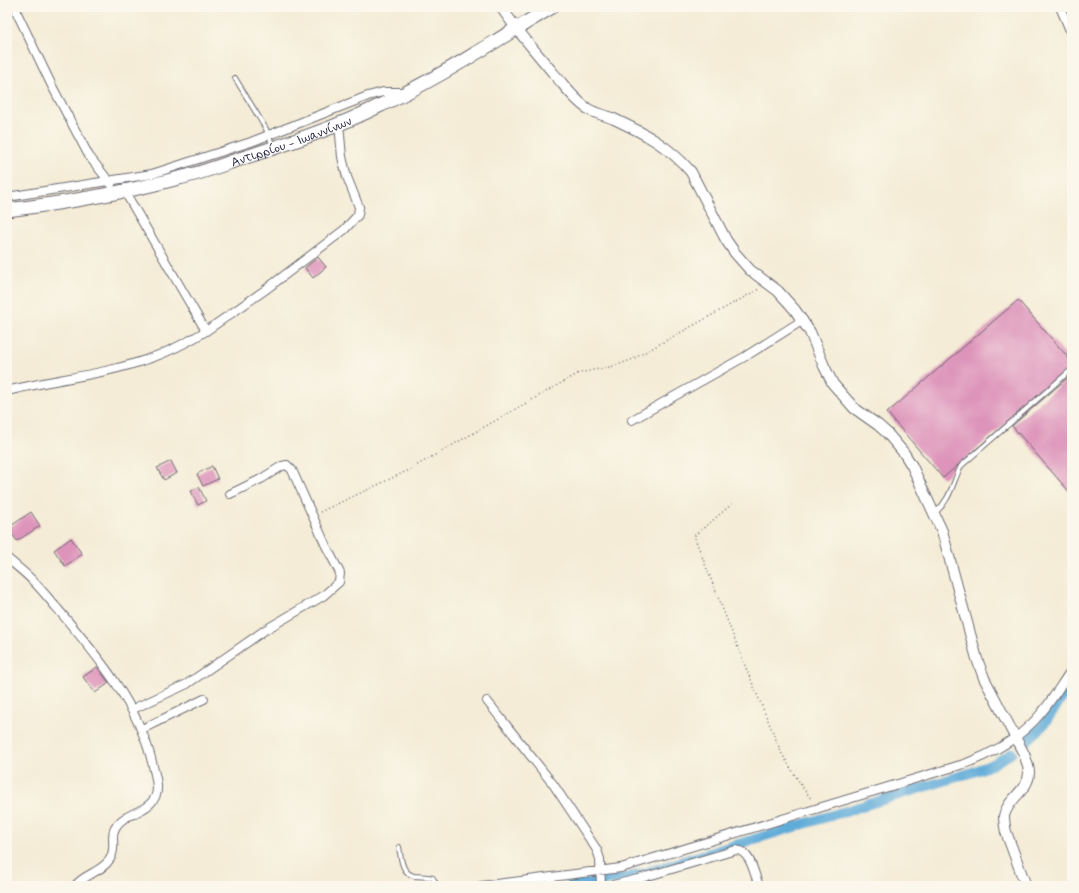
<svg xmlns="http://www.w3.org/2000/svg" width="1079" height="893" viewBox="0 0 1079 893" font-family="Mynerve,sans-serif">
	<rect width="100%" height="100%" fill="#fbf7ec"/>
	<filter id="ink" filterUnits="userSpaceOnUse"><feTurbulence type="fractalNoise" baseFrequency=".025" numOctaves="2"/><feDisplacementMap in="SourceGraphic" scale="8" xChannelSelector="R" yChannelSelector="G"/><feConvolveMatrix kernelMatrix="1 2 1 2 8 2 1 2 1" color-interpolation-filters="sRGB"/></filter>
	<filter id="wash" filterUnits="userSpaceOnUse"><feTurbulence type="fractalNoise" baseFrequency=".012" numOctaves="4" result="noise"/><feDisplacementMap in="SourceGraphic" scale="16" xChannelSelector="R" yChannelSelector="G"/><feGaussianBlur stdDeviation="0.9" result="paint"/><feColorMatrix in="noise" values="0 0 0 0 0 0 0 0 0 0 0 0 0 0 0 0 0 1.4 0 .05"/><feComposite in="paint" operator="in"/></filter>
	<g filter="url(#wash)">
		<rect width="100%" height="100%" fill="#f4ecd6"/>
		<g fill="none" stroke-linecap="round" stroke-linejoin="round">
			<path stroke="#60acd9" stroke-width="10" d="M 1022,745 L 1041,728 L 1072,684
				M 604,881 L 626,878 L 644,873 L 973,772 L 993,764 L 1012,753
				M 569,886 L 593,883"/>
		</g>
		<g id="blocks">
			<path fill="#dd93ba" d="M 318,257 L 326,267 L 313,278 L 305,268 Z
				M 1018,300 L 1072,362 L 1072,366 L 943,478 L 887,413 Z
				M 1072,374 L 1072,495 L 1012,426 Z
				M 171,461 L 177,473 L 164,480 L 157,468 Z
				M 212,466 L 218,479 L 203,486 L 197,474 Z
				M 199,487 L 206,501 L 198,505 L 191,491 Z
				M 31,512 L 40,526 L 17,541 L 8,528 Z
				M 71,538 L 82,554 L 65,566 L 54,550 Z
				M 97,667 L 109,683 L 95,693 L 83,677 Z"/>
		</g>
	</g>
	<g filter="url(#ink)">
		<use href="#blocks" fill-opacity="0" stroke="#6c6971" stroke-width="1"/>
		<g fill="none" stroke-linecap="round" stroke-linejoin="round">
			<g stroke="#6c6971" stroke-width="6">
				<path id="service" d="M 235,78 L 266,129 L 273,146
					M 935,513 C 951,499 952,484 961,466 L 1072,369
					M 399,847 C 401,857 401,873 414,876 C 421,877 427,876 433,878 L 437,886"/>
			</g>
			<g stroke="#6c6971" stroke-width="10">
				<path id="minor" d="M 17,7 L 17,13 L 52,86 L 89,156 L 111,184
					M 1060,7 L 1072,35
					M 7,197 L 152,174 L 251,142 L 368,96 L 383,92 L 404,92
					M 206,331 L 265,290 L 344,230 L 358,215 L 359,207 L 347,177 L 342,157 L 339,124
					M 7,391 C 54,379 103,375 148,359 C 169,352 188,342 206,331 L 125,192
					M 632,420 L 746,356 L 803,320
					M 7,558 C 16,566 26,573 34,582 C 42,590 49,599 56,607 C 96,654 139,704 153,766 C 155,775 159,786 156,795 C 151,809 133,812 122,820 C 105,834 119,844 110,859 C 102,872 84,874 75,886
					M 487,701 L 553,784 L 597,850 L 600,859 L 601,886
					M 133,709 L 187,684 L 235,651 L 265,630 L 323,596 L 339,582 L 340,573 L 326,546 L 292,470 L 287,465 L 282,466 L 261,479 L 230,494
					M 142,729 L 204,699
					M 481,886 L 621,868 L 967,763 C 996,752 1022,737 1042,712 C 1053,699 1062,683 1072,669
					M 609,886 L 638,879 L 736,850 C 751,851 754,874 759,886"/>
			</g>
			<g stroke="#6c6971" stroke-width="12">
				<path id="tertiary" d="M 501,7 C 517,31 536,52 554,74 C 565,86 574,100 588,109 C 596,114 605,115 614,119 C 644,133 669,146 691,172 L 726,240 L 735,253 L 750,270 L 778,291 L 795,310 L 810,332 L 824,366 L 833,384 L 854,408 L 878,425 L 887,433 L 904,453 L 912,466 L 942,531 L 977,659 L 984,678 L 1024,754 C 1026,760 1029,766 1029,773 C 1029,790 1007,799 1004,816 C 1004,822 1005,827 1006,832 L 1026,886"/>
			</g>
			<g stroke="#6c6971" stroke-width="15">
				<g id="primary">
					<path id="s1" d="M 7,210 C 65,203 123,193 179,178 C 202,173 224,164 246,157 C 292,142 338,127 381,105 C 441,77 495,41 552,7"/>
				</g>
			</g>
			<path stroke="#6c6971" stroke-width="1.5" stroke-dasharray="1 3" stroke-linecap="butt" d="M 732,504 L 694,536 L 746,668 L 782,754 L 803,788 L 812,800
				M 320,512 L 407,471 L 579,373 L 614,366 L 631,360 L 759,289"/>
			<use href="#service" stroke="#fff" stroke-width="4"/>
			<use href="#minor" stroke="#fff" stroke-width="8"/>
			<use href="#tertiary" stroke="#fff" stroke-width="10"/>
			<use href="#primary" stroke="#fff" stroke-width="13"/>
		</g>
	</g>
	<g text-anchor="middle" stroke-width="3" stroke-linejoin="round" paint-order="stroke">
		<g font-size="13" fill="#22223b" stroke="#fbf7ec">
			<text dy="5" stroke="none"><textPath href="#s1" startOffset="293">Αντιρρίου - Ιωαννίνων</textPath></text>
		</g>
	</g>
	<rect width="1079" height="893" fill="none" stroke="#fbf7ec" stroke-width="24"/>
</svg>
